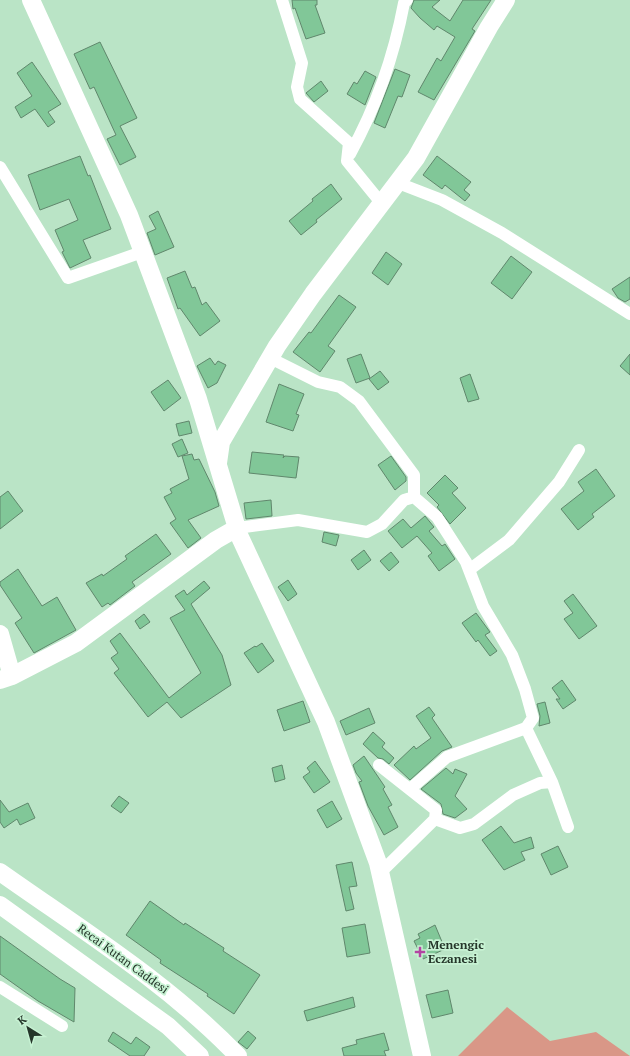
<svg xmlns="http://www.w3.org/2000/svg" width="630" height="1056" viewBox="0 0 630 1056" font-family="'PT Serif',serif">
	<rect width="100%" height="100%" fill="#bae4c6"/>
	<path fill="#d99787" d="M 507,1007 L 550,1041 L 596,1032 L 630,1056 L 458,1056 Z"/>
	<path fill="#81c798" stroke="#60876c" d="M 292,0 L 317,0 L 317,5 L 315,5 L 325,33 L 306,39 L 295,8 L 293,9 Z
		M 414,0 L 440,0 L 432,7 L 450,21 L 463,0 L 491,0 L 472,29 L 475,31 L 434,100 L 418,92 L 437,58 L 441,61 L 455,37 L 437,26 L 434,30 L 420,18 L 411,8 Z
		M 100,42 L 137,118 L 120,126 L 136,157 L 120,165 L 107,139 L 116,135 L 94,87 L 90,89 L 74,54 Z
		M 32,62 L 61,104 L 48,112 L 55,122 L 48,127 L 35,109 L 21,118 L 15,107 L 32,96 L 17,73 Z
		M 395,69 L 410,75 L 402,97 L 398,96 L 385,128 L 374,123 Z
		M 365,71 L 376,77 L 365,105 L 347,94 L 354,82 L 357,84 Z
		M 321,81 L 328,91 L 314,102 L 306,93 Z
		M 80,156 L 88,176 L 90,175 L 111,229 L 83,240 L 91,258 L 70,268 L 62,252 L 64,251 L 55,230 L 78,220 L 69,199 L 40,210 L 28,175 Z
		M 437,156 L 471,182 L 464,190 L 470,195 L 465,201 L 445,185 L 442,189 L 423,175 Z
		M 331,184 L 342,199 L 316,220 L 317,222 L 301,235 L 289,221 L 313,201 L 312,199 Z
		M 158,211 L 174,247 L 155,255 L 147,233 L 156,229 L 149,216 Z
		M 386,252 L 402,264 L 388,285 L 372,273 Z
		M 511,256 L 532,272 L 512,299 L 491,283 Z
		M 185,271 L 192,288 L 195,287 L 202,305 L 206,302 L 220,321 L 200,336 L 180,308 L 178,309 L 167,278 Z
		M 630,277 L 630,299 L 625,302 L 618,298 L 612,289 Z
		M 339,295 L 356,307 L 328,346 L 335,351 L 320,372 L 293,352 L 309,332 L 311,333 Z
		M 361,354 L 370,378 L 356,383 L 347,359 Z
		M 630,354 L 630,375 L 620,366 Z
		M 210,358 L 215,365 L 218,361 L 226,365 L 217,383 L 208,388 L 197,366 Z
		M 380,371 L 389,382 L 378,390 L 369,379 Z
		M 470,374 L 479,399 L 468,402 L 460,378 Z
		M 168,380 L 181,398 L 164,411 L 151,392 Z
		M 279,384 L 304,394 L 296,414 L 299,415 L 293,431 L 266,422 Z
		M 189,421 L 192,433 L 179,436 L 176,424 Z
		M 182,439 L 188,453 L 178,457 L 172,444 Z
		M 252,452 L 284,455 L 283,458 L 285,456 L 299,457 L 296,478 L 249,473 Z
		M 192,454 L 194,460 L 199,459 L 215,492 L 219,506 L 188,520 L 201,538 L 188,548 L 170,523 L 176,519 L 164,497 L 172,493 L 170,489 L 189,479 L 182,456 Z
		M 391,456 L 406,477 L 406,481 L 395,490 L 378,465 Z
		M 596,469 L 615,496 L 592,514 L 594,517 L 578,530 L 561,509 L 584,491 L 578,482 Z
		M 445,475 L 458,488 L 452,493 L 466,508 L 450,524 L 437,507 L 439,505 L 427,493 Z
		M 8,491 L 23,511 L 0,529 L 0,497 Z
		M 271,500 L 272,516 L 246,519 L 244,503 Z
		M 425,516 L 434,527 L 429,531 L 442,546 L 445,544 L 455,559 L 439,571 L 428,556 L 432,553 L 417,536 L 402,548 L 388,531 L 403,519 L 411,528 Z
		M 324,532 L 339,535 L 336,546 L 322,542 Z
		M 156,534 L 171,554 L 132,582 L 135,586 L 110,605 L 108,603 L 102,607 L 86,583 L 102,574 L 103,576 L 127,559 L 125,556 Z
		M 364,550 L 371,560 L 358,570 L 351,560 Z
		M 391,552 L 399,562 L 389,571 L 380,561 Z
		M 18,569 L 42,606 L 57,597 L 76,630 L 34,653 L 15,623 L 22,618 L 0,585 L 0,582 Z
		M 288,580 L 297,594 L 288,601 L 278,587 Z
		M 204,581 L 210,588 L 191,604 L 222,655 L 231,685 L 181,718 L 167,702 L 148,717 L 114,673 L 119,669 L 111,658 L 118,653 L 110,641 L 120,633 L 169,698 L 201,673 L 170,618 L 185,610 L 175,596 L 184,590 L 187,595 Z
		M 573,594 L 597,626 L 579,639 L 564,619 L 573,613 L 564,601 Z
		M 476,613 L 490,632 L 485,635 L 497,651 L 490,656 L 478,640 L 476,642 L 462,623 Z
		M 144,614 L 150,622 L 140,629 L 135,621 Z
		M 262,643 L 274,661 L 258,673 L 244,653 L 255,646 L 256,647 Z
		M 562,680 L 576,700 L 563,709 L 556,699 L 560,699 L 552,688 Z
		M 303,701 L 310,722 L 284,731 L 277,710 Z
		M 545,702 L 550,723 L 539,726 L 540,716 L 537,704 Z
		M 429,707 L 435,715 L 432,718 L 452,747 L 442,751 L 410,780 L 394,765 L 414,746 L 416,749 L 431,738 L 416,716 Z
		M 369,708 L 375,723 L 346,735 L 340,721 Z
		M 373,732 L 385,743 L 382,747 L 394,758 L 389,764 L 383,759 L 378,758 L 363,744 Z
		M 364,756 L 385,787 L 383,789 L 392,805 L 388,807 L 398,827 L 384,835 L 368,806 L 359,782 L 362,781 L 356,773 L 353,765 Z
		M 315,761 L 330,782 L 314,793 L 303,777 L 310,772 L 307,768 Z
		M 282,765 L 285,779 L 275,782 L 272,768 Z
		M 446,768 L 453,774 L 455,769 L 467,774 L 455,796 L 467,809 L 455,818 L 443,814 L 441,804 L 421,789 Z
		M 119,796 L 129,803 L 121,813 L 111,806 Z
		M 0,800 L 9,812 L 28,803 L 35,818 L 20,825 L 17,819 L 4,828 L 0,822 Z
		M 332,801 L 342,819 L 327,828 L 317,810 Z
		M 501,826 L 514,843 L 531,837 L 534,848 L 521,852 L 525,860 L 504,870 L 482,840 Z
		M 558,846 L 568,867 L 551,875 L 541,854 Z
		M 352,862 L 357,886 L 349,887 L 354,909 L 346,911 L 336,865 Z
		M 150,901 L 184,925 L 185,923 L 224,948 L 223,951 L 260,975 L 234,1014 L 207,996 L 208,994 L 160,963 L 161,960 L 126,935 Z
		M 365,924 L 370,953 L 347,957 L 342,928 Z
		M 435,925 L 445,949 L 423,959 L 414,941 L 420,938 L 418,934 Z
		M 0,936 L 60,979 L 75,988 L 74,1022 L 38,1001 L 0,974 Z
		M 448,990 L 453,1013 L 432,1018 L 426,995 Z
		M 353,997 L 355,1007 L 307,1021 L 304,1011 Z
		M 248,1031 L 256,1038 L 247,1049 L 238,1042 Z
		M 113,1032 L 131,1044 L 136,1037 L 150,1047 L 144,1056 L 130,1056 L 108,1041 Z
		M 384,1033 L 389,1050 L 384,1051 L 386,1056 L 344,1056 L 342,1048 L 357,1044 L 356,1040 Z"/>
	<g fill="none" stroke-linecap="round" stroke-linejoin="round">
		<path stroke="#fff" stroke-width="12" d="M 282,0 L 302,63 L 297,87 L 300,99 L 349,143 L 347,161 L 382,204
			M 350,154 C 376,107 394,56 404,3 L 407,0
			M 0,167 L 68,278 L 142,252
			M 398,183 L 442,200 L 502,233 L 630,314
			M 270,358 L 318,382 L 340,387 L 359,401 L 414,475 L 414,497
			M 237,528 L 298,520 L 367,532 L 382,524 L 404,500 L 414,497 L 437,517 L 466,562 L 483,606 L 512,655 L 525,689 L 533,718 L 526,728 L 447,757 L 410,789
			M 469,570 L 509,540 L 559,482 L 579,450
			M 526,728 L 552,782
			M 379,765 L 436,810 L 435,819
			M 380,873 L 435,819 L 460,828 L 474,824 L 513,795 L 540,783 L 552,782 L 568,827
			M 0,987 L 62,1026"/>
		<path stroke="#fff" stroke-width="18" d="M 31,0 L 129,215 L 198,399 L 239,535 L 326,722 L 378,863 L 422,1056
			M 218,463 L 221,442 L 277,346 L 313,294 L 416,158 L 489,27 L 506,0
			M 0,634 L 12,676
			M 0,680 L 12,676 L 76,643 L 216,540 L 237,528
			M 0,872 C 82,930 168,983 238,1056
			M 0,905 L 168,1026 L 200,1056"/>
	</g>
	<path fill="#b344a2" stroke="#c7f2d3" stroke-width="1.5" d="M418 946h4v4h4v4h-4v4h-4v-4h-4v-4h4z"/>
	<g text-anchor="middle" stroke-width="3.5" stroke-linejoin="round" paint-order="stroke">
		<g font-size="12" font-weight="bold" fill="#25362a" stroke="#c7f2d3" text-anchor="start">
			<text x="428" y="949">Menengic<tspan x="428" dy="14">Eczanesi</tspan></text>
		</g>
		<g font-size="12" fill="#25362a" stroke="#c7f2d3">
			<text transform="translate(123 959) rotate(36)" y="4">Recai Kutan Caddesi</text>
		</g>
	</g>
	<g transform="translate(28 1028) rotate(323)" stroke="#c7f2d3" stroke-width="3" paint-order="stroke">
	<path d="M0-3L7 15L0 10L-7 15Z" fill="#25362a"/>
	<text y="-6" font-size="11" font-weight="bold" text-anchor="middle" fill="#25362a">K</text>
	</g>
</svg>
